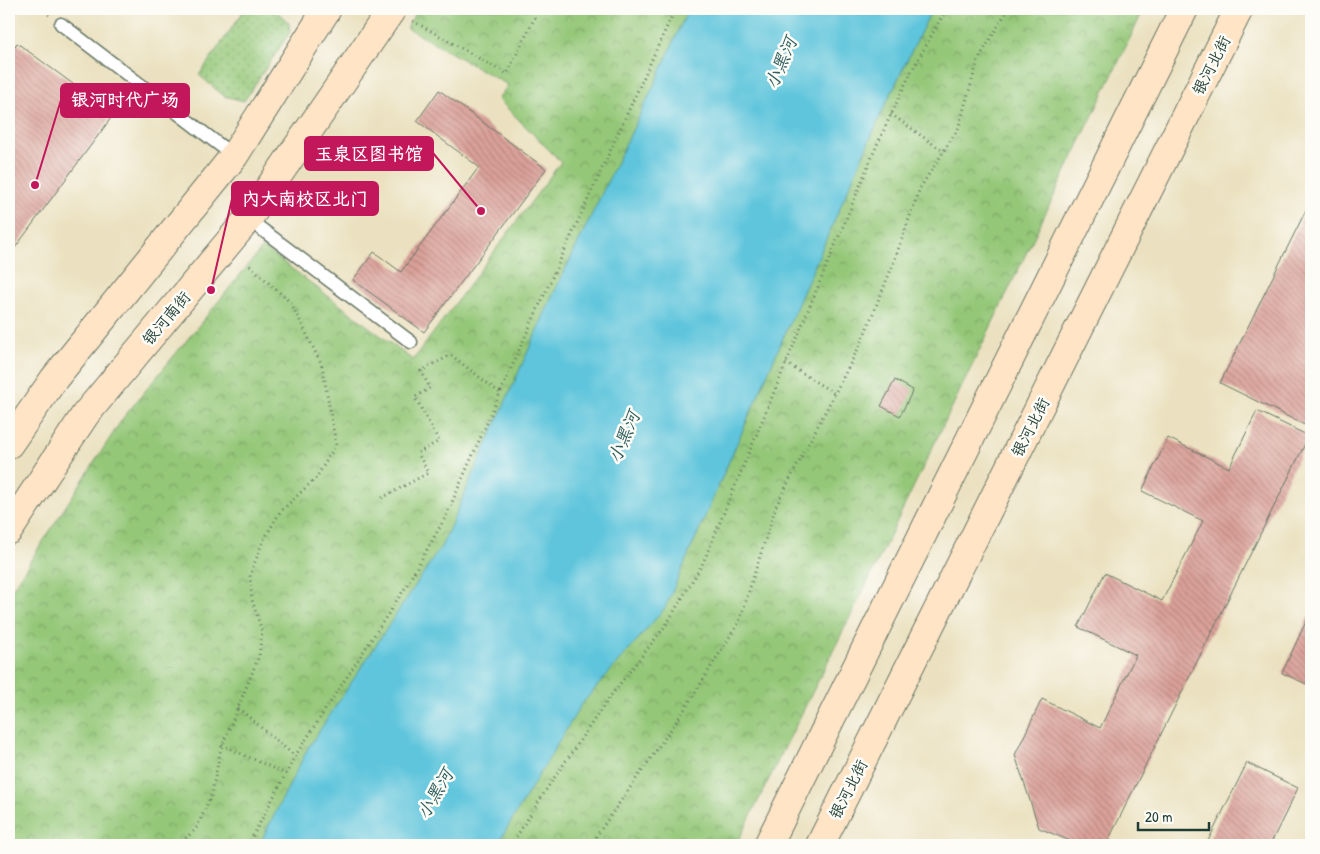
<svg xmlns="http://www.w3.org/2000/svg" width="1320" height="854" viewBox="0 0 1320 854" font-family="'Patrick Hand','LXGW WenKai TC',sans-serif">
	<defs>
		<pattern id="park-crowns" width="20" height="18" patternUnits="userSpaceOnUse" patternTransform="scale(1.25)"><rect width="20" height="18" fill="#94c778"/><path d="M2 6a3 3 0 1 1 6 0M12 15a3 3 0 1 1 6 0" fill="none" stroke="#78a363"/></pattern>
		<pattern id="garden-dots" width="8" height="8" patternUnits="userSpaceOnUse" patternTransform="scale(1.25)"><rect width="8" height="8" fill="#94c778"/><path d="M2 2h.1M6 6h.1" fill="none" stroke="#78a363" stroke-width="1.8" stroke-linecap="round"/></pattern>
		<pattern id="building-back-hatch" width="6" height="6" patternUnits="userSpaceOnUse" patternTransform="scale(1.25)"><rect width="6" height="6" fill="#dba199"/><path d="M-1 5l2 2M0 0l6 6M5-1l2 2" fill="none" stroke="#b1847e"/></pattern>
	</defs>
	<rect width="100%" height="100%" fill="#fdfcf7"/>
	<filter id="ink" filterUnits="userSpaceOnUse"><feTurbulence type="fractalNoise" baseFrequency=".02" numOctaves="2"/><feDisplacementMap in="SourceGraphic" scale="10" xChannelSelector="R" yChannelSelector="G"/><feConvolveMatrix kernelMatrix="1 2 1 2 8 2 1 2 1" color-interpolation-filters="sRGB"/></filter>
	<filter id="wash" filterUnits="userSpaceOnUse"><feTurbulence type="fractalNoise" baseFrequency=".0096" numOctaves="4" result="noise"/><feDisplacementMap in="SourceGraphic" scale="20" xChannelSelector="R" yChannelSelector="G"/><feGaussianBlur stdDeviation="1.12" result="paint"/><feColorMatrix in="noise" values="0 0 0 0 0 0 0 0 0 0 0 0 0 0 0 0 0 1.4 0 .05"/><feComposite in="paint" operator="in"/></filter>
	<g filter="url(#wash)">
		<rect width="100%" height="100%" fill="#ebe1c0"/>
		<path fill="url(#park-crowns)" stroke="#5a8256" d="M 417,9 L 1144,9 L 872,573 L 736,845 L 9,845 L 9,594 L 123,418 L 263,247 L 413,360 L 561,162 L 498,99 L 508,85 L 407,28 Z"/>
		<path fill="url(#garden-dots)" stroke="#5a8256" d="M 245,9 L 274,9 L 289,23 L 290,32 L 244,101 L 224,96 L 199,75 Z"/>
		<path fill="#5fc5dc" stroke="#3f8188" d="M 688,9 L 932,9 L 881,114 L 665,608 L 581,705 L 497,845 L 259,845 L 308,748 L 442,545 L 552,297 L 659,75 Z"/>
		<g id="blocks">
			<path fill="url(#building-back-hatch)" d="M 17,43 L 114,114 L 9,256 L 9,55 Z
				M 439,90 L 546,169 L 424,332 L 353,280 L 374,252 L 401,272 L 479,167 L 417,121 Z
				M 1311,200 L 1311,428 L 1220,383 Z
				M 895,380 L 913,390 L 900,416 L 881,406 Z
				M 1257,411 L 1309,436 L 1106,845 L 1080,845 L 1039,828 L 1015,755 L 1042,699 L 1100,728 L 1136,655 L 1078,627 L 1105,573 L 1162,601 L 1203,521 L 1142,491 L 1168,438 L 1229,468 Z
				M 1311,611 L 1311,686 L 1282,673 Z
				M 1247,763 L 1298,788 L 1270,845 L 1206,845 Z"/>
		</g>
	</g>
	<g filter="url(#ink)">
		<use href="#blocks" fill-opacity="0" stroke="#667665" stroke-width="1"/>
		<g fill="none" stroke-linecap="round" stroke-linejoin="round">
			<g stroke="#667665" stroke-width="15">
				<path id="service" d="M 61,24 L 234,156
					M 248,219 L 411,342"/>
			</g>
			<g stroke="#667665" stroke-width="30">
				<path id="secondary" d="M 9,444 L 54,379 L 234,156 L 327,9
					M 9,530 L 85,415 L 248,219 L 392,9
					M 768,845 L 1184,9
					M 820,845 L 1239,9"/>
			</g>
			<path stroke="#667665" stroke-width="3" stroke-dasharray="1 4" stroke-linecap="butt" d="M 40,9 L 49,15
				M 413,21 L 507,74 L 539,9
				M 891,114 L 944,152
				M 786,363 L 835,394
				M 382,498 L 428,473 L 418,453 L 439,441 L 415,397 L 430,388 L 421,371 L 451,355 L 500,393
				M 238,708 L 295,756
				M 222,745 L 286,774
				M 178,845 L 196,829 L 211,796 L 221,749 L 259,656 L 262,631 L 252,600 L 250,575 L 263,541 L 280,512 L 316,478 L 336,445 L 322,365 L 291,303 L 248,264
				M 248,845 L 297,753 L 405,588 L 445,518 L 524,339 L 675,9
				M 511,845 L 548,787 L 609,698 L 666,625 L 703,563 L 876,147 L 908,78 L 946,9
				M 590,845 L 681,715 L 739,622 L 776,506 L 860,345 L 892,267 L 920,188 L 958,129 L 978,60 L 1008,9"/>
			<use href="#service" stroke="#fff" stroke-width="12"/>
			<use href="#secondary" stroke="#ffe4c6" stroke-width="28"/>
		</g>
	</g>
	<g text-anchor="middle" stroke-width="5" stroke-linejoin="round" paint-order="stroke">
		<g font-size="16" fill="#1f3d34" stroke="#fdfcf7">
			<text transform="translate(1211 65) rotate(-63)" y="6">银河北街</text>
			<text transform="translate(166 318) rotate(-50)" y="6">银河南街</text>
			<text transform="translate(1030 427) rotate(-63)" y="6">银河北街</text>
			<text transform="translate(848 789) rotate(-63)" y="6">银河北街</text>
		</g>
		<g font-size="18" font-style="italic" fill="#2f5f5e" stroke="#fdfcf7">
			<text transform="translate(781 63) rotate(-67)" y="6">小黑河</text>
			<text transform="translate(624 437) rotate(-67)" y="6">小黑河</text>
			<text transform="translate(435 794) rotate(-60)" y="6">小黑河</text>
		</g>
	</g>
	<path fill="none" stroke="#c2185b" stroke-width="2" d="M35 185L61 100M481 211L433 153M211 290L232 199"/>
	<g fill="#c2185b" stroke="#fdfcf7" stroke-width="2">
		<circle cx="35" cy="185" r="5"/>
		<circle cx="481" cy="211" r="5"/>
		<circle cx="211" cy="290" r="5"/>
	</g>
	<g fill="#c2185b" stroke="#c2185b" stroke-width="2">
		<rect x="61" y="84" width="128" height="33" rx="5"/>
		<rect x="305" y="137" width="128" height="33" rx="5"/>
		<rect x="232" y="182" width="146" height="33" rx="5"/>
	</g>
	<g font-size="18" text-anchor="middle" font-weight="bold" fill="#fff">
		<text x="125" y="106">银河时代广场</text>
		<text x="369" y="160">玉泉区图书馆</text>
		<text x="305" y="205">内大南校区北门</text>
	</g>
	<rect width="1320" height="854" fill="none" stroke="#fdfcf7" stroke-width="30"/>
	<path d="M1138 822v8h71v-8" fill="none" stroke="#1f3d34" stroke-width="2.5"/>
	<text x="1145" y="822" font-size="15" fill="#1f3d34" stroke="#fdfcf7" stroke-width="4" paint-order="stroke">20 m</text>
</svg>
